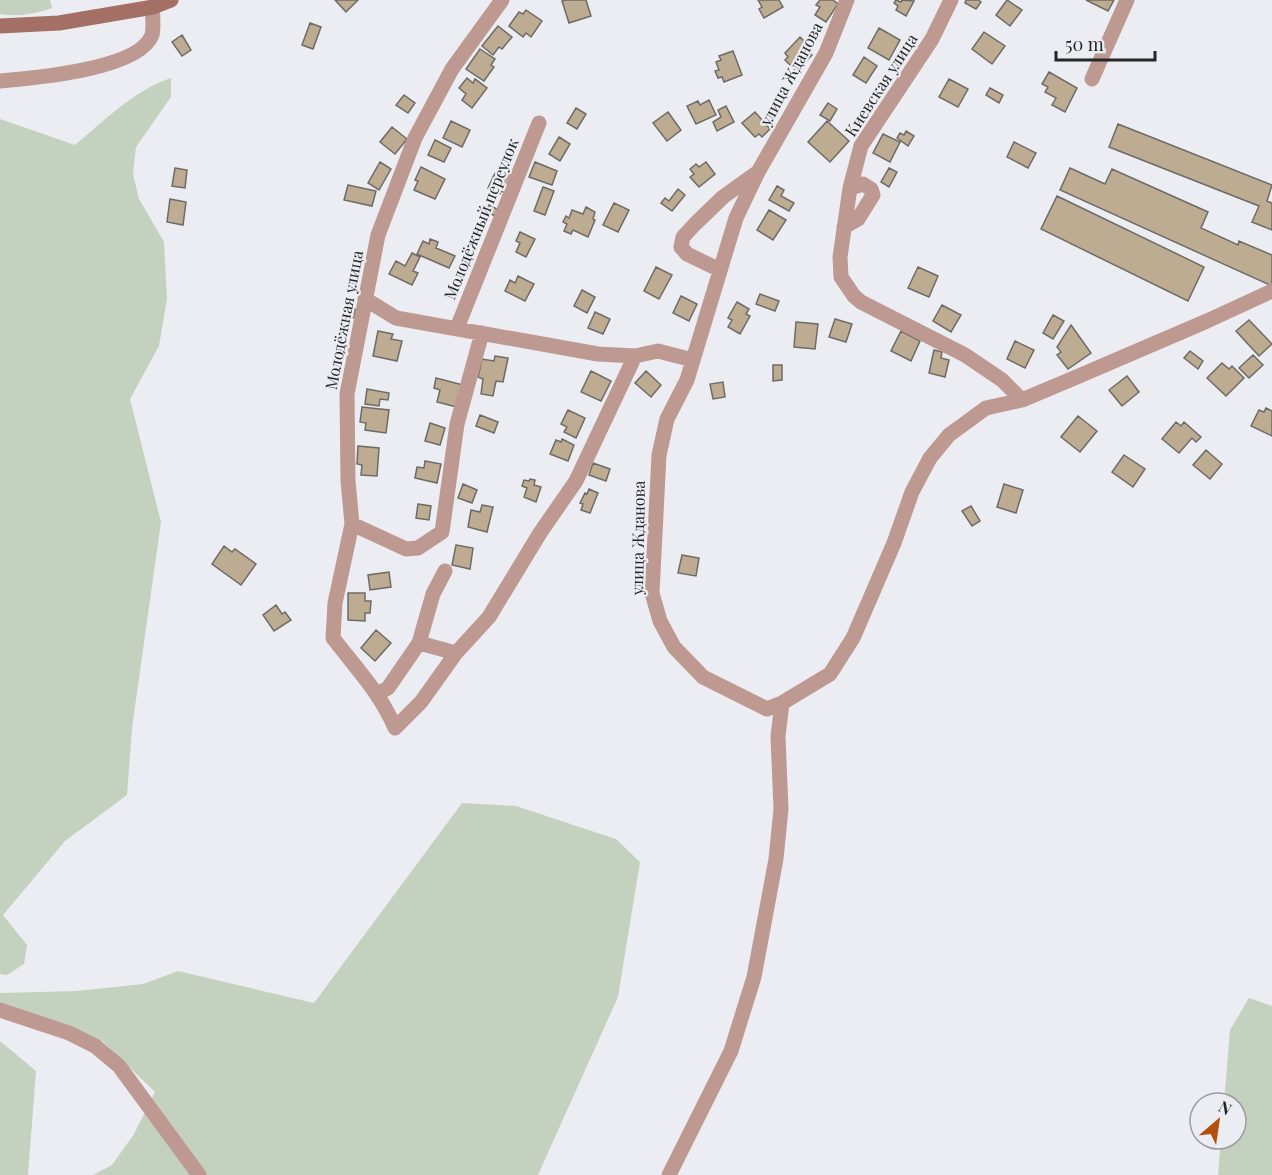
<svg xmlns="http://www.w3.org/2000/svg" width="1272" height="1175" viewBox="0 0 1272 1175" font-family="'Playfair Display',serif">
	<rect width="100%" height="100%" fill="#ecedf2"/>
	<path fill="#c4d1bf" d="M 0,0 L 50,0 L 52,8 C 35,14 18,17 0,14 Z
		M 171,78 L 171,97 L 136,147 L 133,174 L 139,199 L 164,242 L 167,299 L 159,346 L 130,399 L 161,522 L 132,728 L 127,795 L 65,841 L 3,915 L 27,945 L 24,964 L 7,975 L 0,974 L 0,119 L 75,145 C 104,121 134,90 171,78 Z
		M 462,803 L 516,806 L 616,839 L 640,862 L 618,997 L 538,1175 L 93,1175 L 112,1165 L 134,1134 L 155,1092 L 103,1042 L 69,1027 L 0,1006 L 0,993 L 76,991 L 143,984 L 178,971 L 314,1003 Z
		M 1249,998 L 1272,1006 L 1272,1175 L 1218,1175 L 1221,1139 L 1236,1139 L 1236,1103 L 1224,1103 L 1230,1030 Z
		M 0,1041 L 36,1071 L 28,1175 L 0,1175 Z"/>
	<path fill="#bdac91" stroke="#6d6b67" stroke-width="1.5" d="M 335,0 L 358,0 L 346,12 Z
		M 566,0 L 586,0 L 591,16 L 569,23 L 562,1 Z
		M 758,0 L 779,0 L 783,7 L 764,18 L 759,9 L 762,7 Z
		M 820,0 L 833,0 L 838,4 L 826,22 L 815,15 L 820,7 L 816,5 Z
		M 896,0 L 901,2 L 902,0 L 914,1 L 906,16 L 896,10 L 898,6 L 894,3 Z
		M 966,0 L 978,0 L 981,2 L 976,9 L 965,3 Z
		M 1007,0 L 1022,10 L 1010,26 L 996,15 Z
		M 1086,0 L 1114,0 L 1108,11 Z
		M 526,10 L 542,21 L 531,37 L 526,33 L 523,37 L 509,26 L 519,12 L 523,14 Z
		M 310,23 L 321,27 L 313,49 L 302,45 Z
		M 498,26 L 512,37 L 502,49 L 499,47 L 493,55 L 482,46 Z
		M 879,28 L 900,40 L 889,60 L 868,48 Z
		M 984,32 L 1005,46 L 992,64 L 972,49 Z
		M 182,35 L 191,50 L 182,56 L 172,42 Z
		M 800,37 L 811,48 L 808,52 L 812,55 L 796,71 L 785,60 L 788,57 L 785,53 Z
		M 480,49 L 495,59 L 491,65 L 494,67 L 484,81 L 466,69 Z
		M 733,51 L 742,75 L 724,82 L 722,77 L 718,78 L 715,71 L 719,70 L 716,62 L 721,60 L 719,56 Z
		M 864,57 L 877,66 L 866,83 L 853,75 Z
		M 1049,72 L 1077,88 L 1065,112 L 1052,105 L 1056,98 L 1045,92 L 1048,87 L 1042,84 Z
		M 467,78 L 473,83 L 475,79 L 487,88 L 472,108 L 462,100 L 466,94 L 459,88 Z
		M 949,79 L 968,89 L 958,107 L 939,97 Z
		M 990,88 L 1003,95 L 999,103 L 986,95 Z
		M 404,95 L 415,103 L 408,113 L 396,105 Z
		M 709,100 L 716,115 L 696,124 L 687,106 L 698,101 L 700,105 Z
		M 828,103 L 837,109 L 830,121 L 820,115 Z
		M 726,106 L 734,122 L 717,131 L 713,122 L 721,117 L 718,110 Z
		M 576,108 L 586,114 L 577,129 L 567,123 Z
		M 668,112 L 681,130 L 667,141 L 653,123 Z
		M 755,112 L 770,129 L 762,137 L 759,134 L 755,137 L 742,123 Z
		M 451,121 L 470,130 L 462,147 L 443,138 Z
		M 827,121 L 849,141 L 830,162 L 808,142 Z
		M 1118,124 L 1272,185 L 1267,201 L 1272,203 L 1272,230 L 1252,222 L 1259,206 L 1109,147 Z
		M 392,127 L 407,139 L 395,154 L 380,142 Z
		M 906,131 L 914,136 L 908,146 L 897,138 L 900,133 L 904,135 Z
		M 883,134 L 900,142 L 890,162 L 873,153 Z
		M 559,137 L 570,144 L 560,161 L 549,154 Z
		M 435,140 L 451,148 L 444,162 L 428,155 Z
		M 1014,142 L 1036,153 L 1028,168 L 1007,157 Z
		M 380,162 L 391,169 L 379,190 L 368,183 Z
		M 535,162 L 557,171 L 552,185 L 529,177 Z
		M 706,162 L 715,174 L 699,187 L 690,177 L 694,174 L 690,169 L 696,164 L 699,167 Z
		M 421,167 L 445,179 L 435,199 L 414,190 L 418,181 L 415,180 Z
		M 175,168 L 187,170 L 185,188 L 172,186 Z
		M 889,168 L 897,172 L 889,187 L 881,182 Z
		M 1070,168 L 1105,184 L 1112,169 L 1208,212 L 1201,228 L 1238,245 L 1239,241 L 1272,255 L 1272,286 L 1060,190 Z
		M 505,172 L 514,176 L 506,193 L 501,191 L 500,194 L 488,188 L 495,173 L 503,177 Z
		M 348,185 L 376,191 L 372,206 L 344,200 Z
		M 777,186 L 784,190 L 781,196 L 794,203 L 789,211 L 769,200 Z
		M 543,187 L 554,191 L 545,215 L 534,211 Z
		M 678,189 L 685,195 L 672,211 L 661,203 L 665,198 L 669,201 Z
		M 1057,196 L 1204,267 L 1188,301 L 1041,229 Z
		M 170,199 L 186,202 L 183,225 L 167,222 Z
		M 614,203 L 629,210 L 618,232 L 603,225 Z
		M 489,205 L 501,211 L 498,218 L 486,211 Z
		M 586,207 L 595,212 L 593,219 L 595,220 L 588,237 L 573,230 L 571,234 L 564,231 L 567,224 L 563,222 L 566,216 L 569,218 L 572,210 L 583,214 Z
		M 769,210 L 786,220 L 773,240 L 757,230 Z
		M 520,232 L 535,239 L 526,257 L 516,252 L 520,243 L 516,241 Z
		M 430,239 L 438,242 L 436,248 L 455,256 L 449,268 L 417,254 L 423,241 L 429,244 Z
		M 412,253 L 420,257 L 413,271 L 418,273 L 412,285 L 389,274 L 396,261 L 405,266 Z
		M 656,267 L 672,275 L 659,299 L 644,291 Z
		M 918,267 L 938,276 L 929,297 L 908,288 Z
		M 518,276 L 534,284 L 525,301 L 505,291 L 510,280 L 515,283 Z
		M 582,290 L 595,297 L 587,313 L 574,306 Z
		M 760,294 L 779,301 L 775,311 L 756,304 Z
		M 681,296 L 697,304 L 689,321 L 673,313 Z
		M 737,302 L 749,309 L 746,314 L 750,316 L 740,334 L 728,327 L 732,320 L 728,318 Z
		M 942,305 L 961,315 L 951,332 L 933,321 Z
		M 345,308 L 355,309 L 355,318 L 344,317 Z
		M 595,312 L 610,319 L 603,334 L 588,328 Z
		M 1053,315 L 1064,321 L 1053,339 L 1043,333 Z
		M 835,319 L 852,324 L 846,342 L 829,337 Z
		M 1249,320 L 1272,344 L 1259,356 L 1236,331 Z
		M 796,322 L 818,324 L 815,349 L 794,347 Z
		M 1071,325 L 1091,353 L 1068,369 L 1057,355 L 1061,352 L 1057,347 Z
		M 378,331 L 393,334 L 391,339 L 402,341 L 397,361 L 373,356 Z
		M 901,331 L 920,341 L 911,361 L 891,351 Z
		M 1015,341 L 1034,350 L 1025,368 L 1007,359 Z
		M 934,350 L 942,352 L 941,358 L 949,360 L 945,377 L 929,373 Z
		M 1190,351 L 1203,361 L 1198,369 L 1184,358 Z
		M 1253,355 L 1263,365 L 1249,378 L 1239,368 Z
		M 495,356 L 508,358 L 503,382 L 496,381 L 493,396 L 481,394 L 483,379 L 478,377 L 482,359 L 494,361 Z
		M 1222,363 L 1229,369 L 1232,366 L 1244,378 L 1226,396 L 1207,378 Z
		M 773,365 L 782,365 L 782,380 L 773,381 Z
		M 591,371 L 611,381 L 601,401 L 581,392 Z
		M 646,371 L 661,385 L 651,397 L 635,383 Z
		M 1127,376 L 1139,392 L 1122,406 L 1109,390 Z
		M 436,378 L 463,385 L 457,407 L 437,402 L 440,390 L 434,388 Z
		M 723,382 L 725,397 L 713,399 L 710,384 Z
		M 367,389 L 389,393 L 388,400 L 380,399 L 379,406 L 365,404 Z
		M 362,407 L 389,410 L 386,433 L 365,430 L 366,423 L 360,422 Z
		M 1266,408 L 1272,411 L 1272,436 L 1251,426 L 1259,410 L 1264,412 Z
		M 568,410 L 585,418 L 576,438 L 564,432 L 567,427 L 561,424 Z
		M 480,415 L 498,422 L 494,433 L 476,426 Z
		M 1078,416 L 1097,431 L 1080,452 L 1061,437 Z
		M 1176,422 L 1181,426 L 1184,422 L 1201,437 L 1196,442 L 1192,438 L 1179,453 L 1162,439 Z
		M 430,423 L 445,428 L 440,445 L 425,441 Z
		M 562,439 L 574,445 L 568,461 L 550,454 L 556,440 L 561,442 Z
		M 358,446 L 379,448 L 377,476 L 361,475 L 362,465 L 357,464 Z
		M 1206,450 L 1222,464 L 1210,479 L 1193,465 Z
		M 1124,455 L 1145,469 L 1133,487 L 1112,472 Z
		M 425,461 L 441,464 L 437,483 L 415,478 L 417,467 L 424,468 Z
		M 593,463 L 610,469 L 606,481 L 589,475 Z
		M 530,479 L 535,480 L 534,485 L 541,487 L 536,502 L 524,497 L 527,488 L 522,486 L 524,480 L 529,481 Z
		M 463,484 L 477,490 L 472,503 L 458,498 Z
		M 1004,484 L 1023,490 L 1016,513 L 997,507 Z
		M 589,489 L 598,493 L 590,513 L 581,510 L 583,504 L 580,503 L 585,493 L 587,494 Z
		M 418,504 L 431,506 L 429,520 L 416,518 Z
		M 482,505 L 493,507 L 487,532 L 468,527 L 471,510 L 480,512 Z
		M 971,506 L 980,521 L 972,526 L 962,511 Z
		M 456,545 L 473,548 L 470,569 L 452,565 Z
		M 224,546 L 232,552 L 235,549 L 256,564 L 241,585 L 212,564 Z
		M 682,555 L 699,558 L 696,576 L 678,573 Z
		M 389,572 L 391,587 L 370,590 L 368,575 Z
		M 348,593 L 365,593 L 365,601 L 371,601 L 370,613 L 365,613 L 365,621 L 348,620 Z
		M 276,605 L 282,614 L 285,612 L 291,620 L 274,631 L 263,615 Z
		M 376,630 L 391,643 L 375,661 L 361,648 Z"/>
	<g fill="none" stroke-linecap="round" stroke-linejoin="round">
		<path stroke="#be9991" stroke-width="15" d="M 502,0 L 452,69 L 415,138 L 378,235 L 347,394 L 348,481 L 352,524 L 335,603 L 333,638 C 356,668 381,694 395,728 L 421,702 L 456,653 L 489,617 L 540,533 L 576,481 L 635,356
			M 847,0 L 826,53 L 758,172 L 736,218 L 687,380 L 667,419 L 659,455 L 652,593 L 660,621 L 674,647 L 703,677 L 767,709 L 782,703 L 830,674 L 853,638 L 894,543 L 912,492 L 930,458 L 949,435 L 986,408 L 1022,400 L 1079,376 L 1207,321 L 1272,291
			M 951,0 L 932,39 L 861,146 L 850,188 L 840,257 L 841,277 L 854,296 L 861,302 L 965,355 L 1002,380 L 1022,400
			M 1092,79 L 1127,0
			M 0,81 C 32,78 139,70 152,35 C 154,28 152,16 153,7
			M 844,227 L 858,219 L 873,195 L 871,189 L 863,184 L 850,188
			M 720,270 L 687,254 L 681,247 L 683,237 L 695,224 L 723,197 L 755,174
			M 365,299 L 396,318 L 598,354 L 635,356 L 658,351 L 693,360
			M 457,328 L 539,123
			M 352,524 L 406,549 L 418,548 L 442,532 L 457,424 L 482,333
			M 419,643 L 456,653
			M 377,694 L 388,688 L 419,643 L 433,594 L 445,571
			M 0,1010 L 69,1033 L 95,1046 L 119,1066 L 199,1175
			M 669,1175 L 731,1051 L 754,977 L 776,859 L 781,809 L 778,736 L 782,703"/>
		<path stroke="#a46f64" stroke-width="15" d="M 0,26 L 59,23 L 153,7 L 171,0"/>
	</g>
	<g text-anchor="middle" stroke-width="4.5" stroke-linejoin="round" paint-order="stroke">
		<g font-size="16" fill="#252627" stroke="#ecedf2">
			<text transform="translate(791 74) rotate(-62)" y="6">улица Жданова</text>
			<text transform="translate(881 85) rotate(-57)" y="6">Киевская улица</text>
			<text transform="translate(481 219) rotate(-68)" y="6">Молодёжный переулок</text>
			<text transform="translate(344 320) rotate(-79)" y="6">Молодёжная улица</text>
			<text transform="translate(638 538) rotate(-89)" y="6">улица Жданова</text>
		</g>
	</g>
	<g transform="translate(1218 1121) rotate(29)"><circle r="28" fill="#ecedf2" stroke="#9c9da1" stroke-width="1.5"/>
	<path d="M0-4.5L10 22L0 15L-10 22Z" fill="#b0500c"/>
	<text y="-9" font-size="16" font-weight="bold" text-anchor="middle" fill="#252627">N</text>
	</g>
	<path d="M1056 51v9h99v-9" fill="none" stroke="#252627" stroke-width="3"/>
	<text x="1065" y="51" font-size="18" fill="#252627" stroke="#ecedf2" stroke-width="4.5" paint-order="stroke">50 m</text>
</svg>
